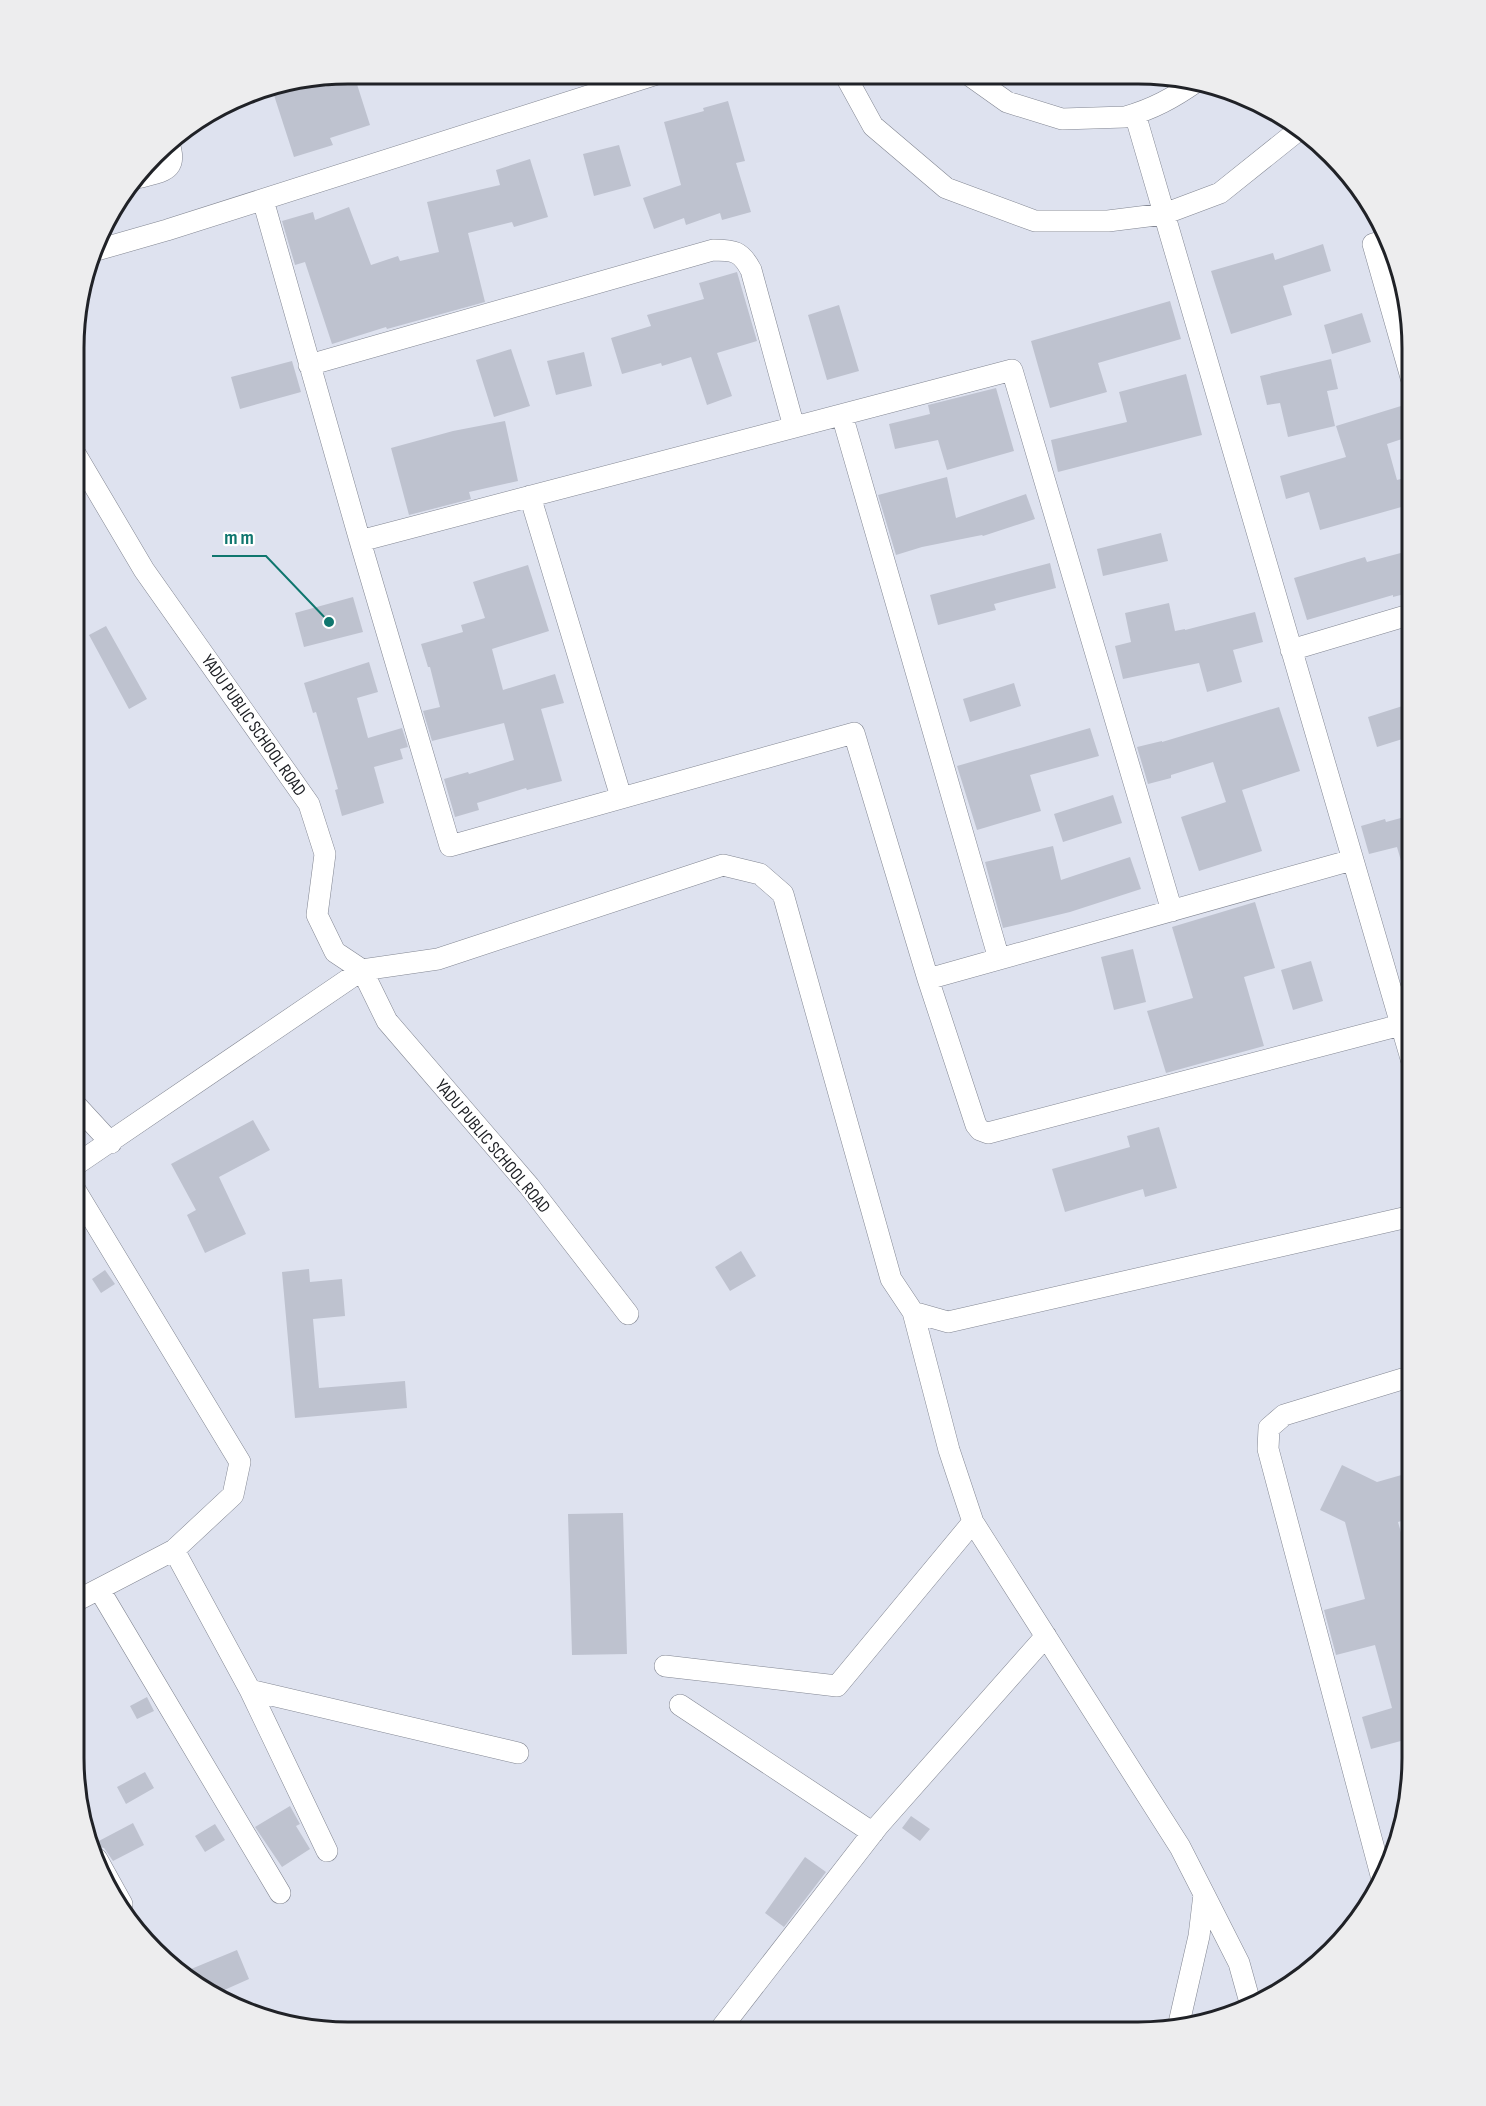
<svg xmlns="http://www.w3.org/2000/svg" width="1486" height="2106" viewBox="0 0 1486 2106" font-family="'Sofia Sans Condensed',sans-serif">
	<rect width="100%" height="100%" fill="#dee2ef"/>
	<path fill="#bec2cf" d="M 322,78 L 325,87 L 355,78 L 370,125 L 330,138 L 333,145 L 294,157 L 271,86 Z
		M 728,101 L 745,161 L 736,163 L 751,212 L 722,220 L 720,213 L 686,225 L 684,218 L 654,229 L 643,198 L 681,185 L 664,122 L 704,111 L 703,108 Z
		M 619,145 L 631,186 L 594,196 L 583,154 Z
		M 530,159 L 548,217 L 514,227 L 512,222 L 468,233 L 485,302 L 387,329 L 386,327 L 332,344 L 305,262 L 295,265 L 282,221 L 313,212 L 315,220 L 349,207 L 371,265 L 398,256 L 400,261 L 439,252 L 427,202 L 500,185 L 496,170 Z
		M 1323,244 L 1331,271 L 1283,286 L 1292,315 L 1231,334 L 1211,271 L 1273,253 L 1275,260 Z
		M 737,272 L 757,341 L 717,353 L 732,396 L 707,405 L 691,357 L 662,366 L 661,363 L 622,374 L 611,338 L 651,326 L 647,315 L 704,299 L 699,283 Z
		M 1170,301 L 1181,339 L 1098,363 L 1107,392 L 1050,408 L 1031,341 Z
		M 839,305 L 859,371 L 827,380 L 808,315 Z
		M 1362,313 L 1371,342 L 1332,354 L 1324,325 Z
		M 511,349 L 530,406 L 494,417 L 476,360 Z
		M 584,352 L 592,386 L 556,395 L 547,361 Z
		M 1331,359 L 1338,389 L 1327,391 L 1335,426 L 1288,437 L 1280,403 L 1267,405 L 1260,376 Z
		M 292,361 L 301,392 L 240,409 L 231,377 Z
		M 1186,374 L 1202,435 L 1058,472 L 1051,440 L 1127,422 L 1119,392 Z
		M 996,388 L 1014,451 L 947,470 L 938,440 L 895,449 L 889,424 L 930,414 L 928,405 Z
		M 1401,406 L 1411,436 L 1387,444 L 1397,480 L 1412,476 L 1412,504 L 1320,530 L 1309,492 L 1286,499 L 1280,476 L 1346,457 L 1336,426 Z
		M 505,421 L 518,481 L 469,492 L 471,499 L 409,515 L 391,448 L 453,431 Z
		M 947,477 L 956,518 L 1026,494 L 1035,519 L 983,536 L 982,535 L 922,547 L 896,555 L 878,495 Z
		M 1161,533 L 1168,561 L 1103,576 L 1097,549 Z
		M 1412,550 L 1412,592 L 1393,597 L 1393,595 L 1307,620 L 1294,578 L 1365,557 L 1367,562 Z
		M 1050,563 L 1056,588 L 994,604 L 996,610 L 938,625 L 930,595 Z
		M 528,565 L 549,631 L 492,649 L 503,690 L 555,674 L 564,703 L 541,709 L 562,781 L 527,790 L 526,788 L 477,803 L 479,810 L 455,817 L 444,779 L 468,772 L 469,774 L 514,760 L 504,723 L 432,741 L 423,711 L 440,707 L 430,667 L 428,667 L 421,644 L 463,632 L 461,625 L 485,618 L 473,582 Z
		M 353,597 L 363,632 L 304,647 L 295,613 Z
		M 1169,603 L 1175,631 L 1185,629 L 1185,630 L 1255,612 L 1263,642 L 1233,650 L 1242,682 L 1207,692 L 1199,663 L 1123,679 L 1115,646 L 1131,642 L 1125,613 Z
		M 106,626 L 147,699 L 129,709 L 89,635 Z
		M 369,662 L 378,692 L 357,698 L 368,738 L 402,728 L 408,747 L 400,749 L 403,759 L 374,767 L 384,803 L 342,816 L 335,790 L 338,789 L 316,712 L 313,713 L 304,683 Z
		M 1014,683 L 1021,706 L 970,722 L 963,699 Z
		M 1412,703 L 1412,736 L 1377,747 L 1368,717 Z
		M 1279,707 L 1300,771 L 1242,790 L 1262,851 L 1199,871 L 1181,817 L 1226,802 L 1213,762 L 1171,775 L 1171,778 L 1148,784 L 1137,747 L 1162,741 L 1162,742 Z
		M 1090,728 L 1099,756 L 1030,775 L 1041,811 L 977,830 L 957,766 Z
		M 1113,795 L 1122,823 L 1063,842 L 1054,814 Z
		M 1412,815 L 1412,885 L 1408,885 L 1397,847 L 1369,854 L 1361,826 L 1385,819 L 1386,822 Z
		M 1053,846 L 1061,880 L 1130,857 L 1141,889 L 1070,912 L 1003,928 L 985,862 Z
		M 1255,902 L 1275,968 L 1244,977 L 1264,1046 L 1166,1073 L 1147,1011 L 1193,998 L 1172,927 Z
		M 1133,949 L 1146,1002 L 1114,1010 L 1101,957 Z
		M 1311,961 L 1323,1001 L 1293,1010 L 1281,970 Z
		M 253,1120 L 270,1150 L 219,1177 L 246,1234 L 205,1253 L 187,1215 L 196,1210 L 171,1164 Z
		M 1159,1127 L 1177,1188 L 1145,1197 L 1143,1189 L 1065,1212 L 1052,1169 L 1130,1147 L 1127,1136 Z
		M 741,1251 L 756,1276 L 730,1291 L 715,1267 Z
		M 309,1269 L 310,1282 L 342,1279 L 345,1316 L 313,1319 L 319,1388 L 405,1381 L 407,1408 L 295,1418 L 282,1272 Z
		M 105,1270 L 115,1284 L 101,1293 L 92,1279 Z
		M 1342,1465 L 1377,1482 L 1412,1472 L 1412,1518 L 1398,1522 L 1412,1571 L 1412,1738 L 1371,1749 L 1362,1717 L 1392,1708 L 1375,1645 L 1336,1655 L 1324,1610 L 1365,1599 L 1345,1522 L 1320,1510 Z
		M 623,1513 L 627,1654 L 572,1655 L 568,1514 Z
		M 147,1697 L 154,1711 L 137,1719 L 130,1706 Z
		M 145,1772 L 154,1788 L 126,1804 L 117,1787 Z
		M 290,1806 L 300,1824 L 296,1826 L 310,1849 L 282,1867 L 255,1827 Z
		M 911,1816 L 930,1829 L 920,1841 L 902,1828 Z
		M 133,1823 L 144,1845 L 113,1861 L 104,1848 L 97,1846 L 95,1843 Z
		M 215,1824 L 225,1840 L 205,1852 L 195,1836 Z
		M 805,1857 L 826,1872 L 784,1927 L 765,1913 Z
		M 237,1950 L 249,1979 L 213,1995 L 179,1974 Z"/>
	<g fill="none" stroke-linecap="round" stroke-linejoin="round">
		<g stroke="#828692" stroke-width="22">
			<path id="minor" d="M 845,75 L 873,126 L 946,188 L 1035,221 L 1108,221 L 1164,214 L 1220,193 L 1295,133 L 1299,127
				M 969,75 L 1007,102 L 1062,119 L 1125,117 C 1153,109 1173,98 1196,82
				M 1135,114 L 1412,1062
				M 137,178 C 162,171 180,172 168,141
				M 263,200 L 360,541 L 450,846 L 854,733 L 928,979 L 976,1125 L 980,1130 L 988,1133 L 1412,1022
				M 1387,240 L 1373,244 L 1412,381
				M 97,250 L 167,230 L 657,74
				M 309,365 L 713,250 C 734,250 741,251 751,270 L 794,427
				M 842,415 L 999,959
				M 76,455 L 144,570 L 309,804 L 325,854 L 317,915 L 335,952 L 362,970 L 387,1021 L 529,1186 L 628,1314
				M 530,496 L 621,797
				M 360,541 L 1012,370 L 1172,911
				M 1291,650 L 1412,614
				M 928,979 L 1352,860
				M 75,1104 L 111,1143
				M 74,1166 L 362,970 L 438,959 L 723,865 L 760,874 L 783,894 L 891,1279 L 913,1312 L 948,1322 L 1412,1216
				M 913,1312 L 949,1450 L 973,1522 L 1180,1847 L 1204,1894 L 1199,1936 L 1179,2023
				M 174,1550 L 250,1690 L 327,1851
				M 99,1589 L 280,1893
				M 74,1602 L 174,1550 L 233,1495 L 240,1462 L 74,1188
				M 665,1666 L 837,1686 L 973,1522
				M 250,1690 L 518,1753
				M 680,1705 L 873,1833
				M 97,1859 L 122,1904
				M 1382,1879 L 1268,1449 L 1269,1428 L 1284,1415 L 1412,1376
				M 1204,1894 L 1239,1963 L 1251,2006
				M 719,2031 L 878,1826 L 1046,1636"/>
		</g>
		<use href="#minor" stroke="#fff" stroke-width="21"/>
	</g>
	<g text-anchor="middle" stroke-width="4.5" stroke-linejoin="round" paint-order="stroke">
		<g font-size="18" fill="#202227" stroke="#fff">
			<text transform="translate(254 725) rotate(55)" y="6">YADU PUBLIC SCHOOL ROAD</text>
			<text transform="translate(493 1146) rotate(50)" y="6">YADU PUBLIC SCHOOL ROAD</text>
		</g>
	</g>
	<path d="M0 0H1486V2106H0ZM348 84H1138A264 264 0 0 1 1402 348V1758A264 264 0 0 1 1138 2022H348A264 264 0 0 1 84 1758V348A264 264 0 0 1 348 84Z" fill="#ededee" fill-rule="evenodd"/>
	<path fill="none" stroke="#202227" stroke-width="3" d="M348 84H1138A264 264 0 0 1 1402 348V1758A264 264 0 0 1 1138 2022H348A264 264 0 0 1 84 1758V348A264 264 0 0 1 348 84Z"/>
	<path fill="none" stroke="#0f766e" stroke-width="2" d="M329 622L266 556H212"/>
	<circle fill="#0f766e" stroke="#fff" stroke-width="2" cx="329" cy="622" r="6"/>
	<g font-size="20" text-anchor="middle" font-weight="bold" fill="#0f766e" stroke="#fff" stroke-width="4.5" stroke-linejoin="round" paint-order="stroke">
		<text x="239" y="544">m m</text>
	</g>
</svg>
